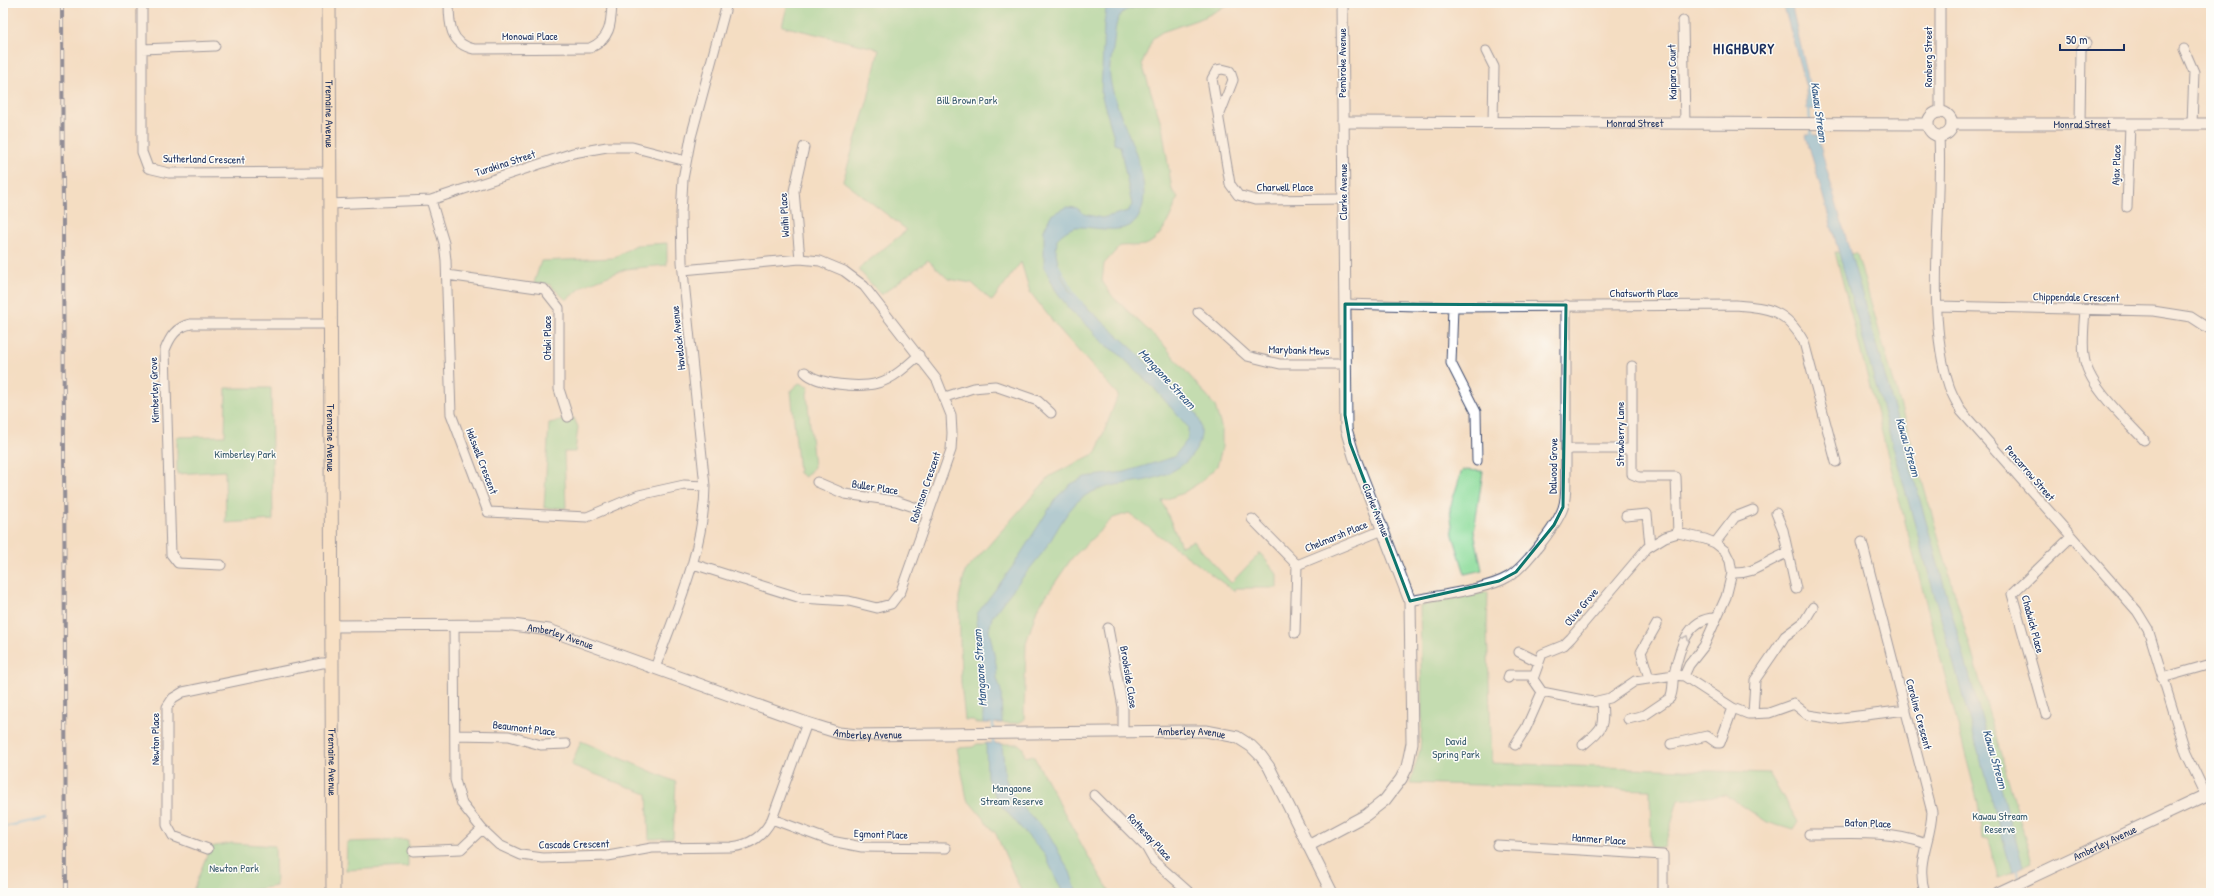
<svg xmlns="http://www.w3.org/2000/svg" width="2214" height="896" viewBox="0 0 2214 896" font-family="'Patrick Hand',sans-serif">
	<rect width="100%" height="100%" fill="#fdfcf7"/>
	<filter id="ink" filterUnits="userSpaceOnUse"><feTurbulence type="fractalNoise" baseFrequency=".025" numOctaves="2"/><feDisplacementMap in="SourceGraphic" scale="8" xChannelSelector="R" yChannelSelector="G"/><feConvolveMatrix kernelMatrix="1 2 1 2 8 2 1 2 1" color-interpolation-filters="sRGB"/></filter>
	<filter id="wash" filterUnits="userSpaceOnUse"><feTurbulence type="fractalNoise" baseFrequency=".012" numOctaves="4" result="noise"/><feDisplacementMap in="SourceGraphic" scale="16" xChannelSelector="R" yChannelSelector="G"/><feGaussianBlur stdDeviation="0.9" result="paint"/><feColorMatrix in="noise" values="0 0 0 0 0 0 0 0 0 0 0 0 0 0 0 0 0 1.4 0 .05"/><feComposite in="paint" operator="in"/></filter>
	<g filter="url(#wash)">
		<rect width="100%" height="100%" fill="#f4ddc2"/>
		<path fill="#8bdb9a" stroke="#53857c" d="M 788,3 L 1231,3 L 1205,17 L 1162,32 L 1153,38 L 1142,64 L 1162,126 L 1172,190 L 1178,197 C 1172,213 1164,236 1148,244 C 1141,247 1128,245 1120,246 L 1104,264 L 1102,281 L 1113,297 L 1163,344 L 1215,406 L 1222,430 L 1222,448 L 1217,466 L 1202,481 L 1183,493 L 1162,501 L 1181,546 L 1193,541 L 1231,583 L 1260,553 L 1277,574 L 1277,588 L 1235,588 L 1235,592 L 1129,513 L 1113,518 L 1072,558 L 1037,609 L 1026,643 L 1024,720 L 1018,723 L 976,723 L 972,720 L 965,720 L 961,683 L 959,597 L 965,572 L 1050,476 L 1096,453 L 1118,395 L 1058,328 L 1030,292 L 1021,262 L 992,301 L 972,283 L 948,279 L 928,260 L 881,295 L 858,269 L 907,230 L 843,181 L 868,99 L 879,49 L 782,26 Z
			M 667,243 L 667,265 L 626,269 L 585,285 L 566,300 L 549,284 L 534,283 L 541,261 L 613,258 L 636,245 Z
			M 1835,252 L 1857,254 L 2032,862 L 1998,878 L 1988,839 L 1982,838 L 1978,803 Z
			M 799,383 L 809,386 L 807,394 L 814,467 L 805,477 L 799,473 L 791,390 Z
			M 226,388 L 271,388 L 273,520 L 226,523 L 225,471 L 177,474 L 177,437 L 225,436 Z
			M 574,418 L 578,427 L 575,452 L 564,452 L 566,508 L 544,508 L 549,423 Z
			M 1462,470 L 1483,471 L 1474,531 L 1482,570 L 1465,574 L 1453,535 L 1450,508 Z
			M 1488,592 L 1487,628 L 1492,763 L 1769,773 L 1798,822 L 1793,830 L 1767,822 L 1726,795 L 1678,800 L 1664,848 L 1651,847 L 1650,790 L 1410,783 L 1420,750 L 1422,720 L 1420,606 Z
			M 581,741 L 676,782 L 673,838 L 649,839 L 647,794 L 571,765 Z
			M 977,744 L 1019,744 L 1023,748 L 1025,757 L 1033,755 L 1084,849 L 1111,893 L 1022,893 L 996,834 L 967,799 L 957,748 L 973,747 Z
			M 408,840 L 408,867 L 346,870 L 347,842 Z
			M 232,843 L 275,846 L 276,886 L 236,893 L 192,893 L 210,847 Z"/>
		<path fill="#67b7e1" stroke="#4173a0" d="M 1113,3 L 1166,3 C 1156,5 1128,6 1122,13 C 1115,20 1115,33 1114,42 C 1113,53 1108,67 1110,78 C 1115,119 1160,180 1138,218 C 1127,237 1093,226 1077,227 C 1071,227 1061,234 1057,239 L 1056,253 L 1061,275 L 1070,292 L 1136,352 L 1196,413 C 1211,439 1191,464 1166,474 C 1137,487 1102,479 1077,502 C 1062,517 1055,535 1043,552 C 1026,574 1008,594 992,617 L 989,630 L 996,664 L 997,678 L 1001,691 L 1002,723 L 983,723 L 983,677 L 976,637 L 977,614 L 1013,566 L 1056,498 L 1071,484 L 1085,477 L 1125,472 L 1174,457 L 1188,439 L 1188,427 L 1153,387 L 1119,354 L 1105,345 L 1090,328 L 1069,309 L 1055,289 L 1044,266 L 1044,230 L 1051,215 L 1066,207 L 1077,208 L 1084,214 L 1102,218 L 1128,211 L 1132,205 L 1120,146 L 1114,144 L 1114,137 L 1101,94 L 1104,25 L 1106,9 Z
			M 1783,3 L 1791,3 L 1815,109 L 1807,109 L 1806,88 Z
			M 1806,135 L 1817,135 L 2023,866 L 2012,872 Z
			M 986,743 L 1002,744 L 1005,778 L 1016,801 L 1047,832 L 1070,872 L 1077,893 L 1063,893 L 1045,855 L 999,803 L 987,778 Z"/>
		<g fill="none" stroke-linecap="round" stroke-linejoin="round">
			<path stroke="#67b7e1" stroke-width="2.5" d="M 1809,107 L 1810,120
				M 1810,127 L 1812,137
				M 1058,265 L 1074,294 L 1082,303
				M 993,720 L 993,731
				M 993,736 L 993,747
				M 3,827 L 47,818
				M 2016,866 L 2019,879
				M 2021,886 L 2023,893"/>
		</g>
	</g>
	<g filter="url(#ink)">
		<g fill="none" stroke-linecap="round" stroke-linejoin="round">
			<g stroke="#3c496d" stroke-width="11">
				<path id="minor" d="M 142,3 L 142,152 L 148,168 L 169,173 L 330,172
					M 449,3 C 449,24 450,44 474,49 L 590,48 C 611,39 611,23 612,3
					M 1683,21 L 1685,123
					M 142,49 L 215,46
					M 2184,49 L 2194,72 L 2192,124
					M 1486,51 L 1494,67 L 1493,122
					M 1940,111 L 1940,3
					M 1219,116 L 1233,80 L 1230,71 L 1222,69 L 1217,70 L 1212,79 L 1230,184 L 1238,195 L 1255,200 L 1343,199
					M 2080,124 L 2081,50 L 2086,43
					M 1939,136 C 1943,214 1925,313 1949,386 C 1952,395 1957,403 1961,411 L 2137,611 L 2148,629 L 2186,753 L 2206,795
					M 431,200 L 444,243 L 446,260 L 451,414 L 488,512 L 587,517 L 639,495 L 684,485 L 705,486
					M 329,204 L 431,200 L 573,153 L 607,147 L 632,147 L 686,161
					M 2127,207 L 2130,124
					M 800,259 L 794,191 L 804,147
					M 683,270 L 800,259 L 820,261 L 844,271 L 864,286 L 937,380 L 951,415 L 952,433 L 951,450 L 929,512 L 901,591 L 891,604 L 877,608 L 849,601 L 801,598 L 693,564
					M 447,275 L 544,289 L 559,308 L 559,389 L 568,417
					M 1345,304 L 1453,307 L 1736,305 C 1770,308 1786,310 1804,342 L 1836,462
					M 1937,306 L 2153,311 L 2191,317 L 2211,330
					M 1453,307 L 1451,363 L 1476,412 L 1477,461
					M 2085,310 C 2084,325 2082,341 2084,356 C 2087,385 2125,419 2144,440
					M 1198,312 L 1247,356 L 1280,364 L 1345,364
					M 1632,366 L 1632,474 L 1639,477 L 1676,477 L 1678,533
					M 805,372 C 818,385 860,388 878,383 C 893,379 907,366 919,355
					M 945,397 L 973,388 L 995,386 L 1038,401 L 1051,413
					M 1566,449 L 1632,449
					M 817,482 L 845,494 L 896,501 L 929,512
					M 1776,513 L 1783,530 L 1796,589
					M 1626,516 L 1647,514 L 1650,546
					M 1252,519 L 1297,565 L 1295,633
					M 1862,542 L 1932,812 C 1931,842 1915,861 1925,893
					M 1715,543 L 1735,517 L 1753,510
					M 221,565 L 178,563 L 171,554 L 165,350 C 170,337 176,327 191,324 L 330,324
					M 1297,565 L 1383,530
					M 1732,573 C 1757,574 1764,561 1788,553
					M 1410,601 C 1434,596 1489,589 1508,577 C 1524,568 1557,525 1563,508 C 1566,499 1566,489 1566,480 L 1566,305
					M 454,625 L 455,780 L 462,804 L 482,829 L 499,845 L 521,855 L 543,858 L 608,856 L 652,848 L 731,847 C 751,845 763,836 772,819 L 807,723
					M 1108,628 L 1123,707 L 1123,731
					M 1519,652 L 1539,662
					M 655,668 C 677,608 704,550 705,486 L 682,262 L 681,214 L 683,179 L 691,137 L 727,3
					M 1684,676 L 1689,665 L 1704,646 L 1726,597 L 1732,573 L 1730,561 L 1725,551 L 1715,543 L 1705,539 L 1678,533 L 1665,537 L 1647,548 L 1571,638 L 1564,645 L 1542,654 L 1533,679 L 1542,692 L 1593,702 L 1610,698 L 1635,681 L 1674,675 L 1684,676 L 1733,708 L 1748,714 L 1769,713 L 1794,704 L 1808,715 L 1834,719 L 1906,710
					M 1508,678 L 1509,675 L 1534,675
					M 1649,678 L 1641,652 L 1657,624
					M 2162,678 L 2211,664
					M 1753,714 L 1755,680 L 1785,636 L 1804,622 L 1813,607
					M 2046,715 L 2012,594 L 2070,538
					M 1628,719 L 1645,715 L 1670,698 C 1674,690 1672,682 1674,674 C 1679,651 1687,618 1715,618
					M 455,735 L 509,736 L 541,745 L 566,744
					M 1671,744 L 1707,736 L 1717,743 L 1720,743 L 1733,708
					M 1515,745 L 1526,728 L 1542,692
					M 1583,745 C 1604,727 1604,728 1602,700
					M 1094,795 L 1146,847 L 1154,861 L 1190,893
					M 772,819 L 831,841 L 862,847 L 946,848
					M 1809,834 C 1849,834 1888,830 1926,844
					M 1497,845 L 1663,855 L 1663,893
					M 208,849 L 173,836 L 167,825 L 167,707 L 173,698 L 183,692 L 322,663 L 332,663
					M 413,851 L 461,849 L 482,829"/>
			</g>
			<g stroke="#3c496d" stroke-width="13">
				<g id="tertiary">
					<circle cx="1940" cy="124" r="12"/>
					<path id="s1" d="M 1343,122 L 1927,124"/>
					<path id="s2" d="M 1952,124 L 2211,124"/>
					<path id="s3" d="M 332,626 L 513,625 L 549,630 L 807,723 L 839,733 L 857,735 L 1188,731 L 1206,731 L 1237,737 L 1251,746 L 1261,756 L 1269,767 L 1332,893"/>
					<path d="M 1308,846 L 1366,815 L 1385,800 L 1401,779 L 1407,767 L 1412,743 L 1410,601 L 1354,456 L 1346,429 L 1342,3"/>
					<path id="s4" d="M 1998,893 L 2211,793"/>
				</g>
			</g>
			<g stroke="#3c496d" stroke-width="15">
				<g id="secondary">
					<path id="s5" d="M 329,3 L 333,893"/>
				</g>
			</g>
			<use href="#minor" stroke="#fff" stroke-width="9"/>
			<use href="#tertiary" stroke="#fff" stroke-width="11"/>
			<use href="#secondary" stroke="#fde5c5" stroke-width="13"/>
			<g stroke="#1b2f5e" stroke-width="4">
				<path id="rail" d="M 62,3 L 66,893"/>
			</g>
			<use href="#rail" stroke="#fdfcf7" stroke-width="2.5" stroke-dasharray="8" stroke-linecap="butt"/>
		</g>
		<defs><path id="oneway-chevron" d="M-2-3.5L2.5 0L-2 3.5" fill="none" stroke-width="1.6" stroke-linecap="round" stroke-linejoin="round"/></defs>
		<use stroke="#8d97ae" href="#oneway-chevron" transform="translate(1686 638) rotate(-64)"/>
	</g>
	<path d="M0 0H2214V896H0ZM 1345,304 L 1566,305 L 1563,507 L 1554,525 L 1516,572 L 1499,581 L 1410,601 L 1350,443 L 1345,415 Z" fill="#f4ddc2" fill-opacity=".55" fill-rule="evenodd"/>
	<path fill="none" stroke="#0f766e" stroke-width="3" stroke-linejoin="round" d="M 1345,304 L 1566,305 L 1563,507 L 1554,525 L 1516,572 L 1499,581 L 1410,601 L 1350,443 L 1345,415 Z"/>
	<g text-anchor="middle" stroke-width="3" stroke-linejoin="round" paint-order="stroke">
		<g font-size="11" fill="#1b2f5e" stroke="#fdfcf7">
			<text x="530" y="40">Monowai Place</text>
			<text transform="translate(1928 57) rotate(-90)" y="4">Ronberg Street</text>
			<text transform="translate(1342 63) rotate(-90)" y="4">Pembroke Avenue</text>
			<text transform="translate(1672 72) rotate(-91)" y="4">Kaipara Court</text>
			<text dy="4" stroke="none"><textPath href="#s5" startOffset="111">Tremaine Avenue</textPath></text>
			<text dy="4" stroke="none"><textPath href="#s1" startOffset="292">Monrad Street</textPath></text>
			<text dy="4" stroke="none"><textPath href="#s2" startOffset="130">Monrad Street</textPath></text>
			<text transform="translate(204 159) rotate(1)" y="4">Sutherland Crescent</text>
			<text transform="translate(505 163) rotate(-18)" y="4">Turakina Street</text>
			<text transform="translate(2116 165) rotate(-88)" y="4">Ajax Place</text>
			<text x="1285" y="191">Charwell Place</text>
			<text transform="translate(1343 192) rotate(-90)" y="4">Clarke Avenue</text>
			<text transform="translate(784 215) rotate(-93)" y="4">Waihi Place</text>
			<text x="1644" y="297">Chatsworth Place</text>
			<text transform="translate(2076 297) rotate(1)" y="4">Chippendale Crescent</text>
			<text transform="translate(547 338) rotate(-90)" y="4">Otaki Place</text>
			<text transform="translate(678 338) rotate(-96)" y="4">Havelock Avenue</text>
			<text transform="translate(1299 350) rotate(2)" y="4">Marybank Mews</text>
			<text transform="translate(154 390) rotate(-92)" y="4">Kimberley Grove</text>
			<text transform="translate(1620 434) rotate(-90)" y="4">Strawberry Lane</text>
			<text dy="4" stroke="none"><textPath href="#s5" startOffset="435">Tremaine Avenue</textPath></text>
			<text transform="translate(482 461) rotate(69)" y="4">Halswell Crescent</text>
			<text transform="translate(1553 466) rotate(-89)" y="4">Dalwood Grove</text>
			<text transform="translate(2030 473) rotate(49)" y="4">Pencarrow Street</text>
			<text transform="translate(875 487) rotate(9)" y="4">Buller Place</text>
			<text transform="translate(925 487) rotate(-71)" y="4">Robinson Crescent</text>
			<text transform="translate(1376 510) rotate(68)" y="4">Clarke Avenue</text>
			<text transform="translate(1336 536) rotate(-22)" y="4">Chelmarsh Place</text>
			<text transform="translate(1581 607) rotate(-50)" y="4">Olive Grove</text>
			<text transform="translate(2033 624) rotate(75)" y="4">Chadwick Place</text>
			<text dy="4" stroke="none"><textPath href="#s3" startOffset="230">Amberley Avenue</textPath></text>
			<text transform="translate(1129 677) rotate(81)" y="4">Brookside Close</text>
			<text transform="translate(1919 714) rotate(75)" y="4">Caroline Crescent</text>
			<text transform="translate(524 728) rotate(7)" y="4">Beaumont Place</text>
			<text dy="4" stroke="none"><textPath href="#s3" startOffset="554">Amberley Avenue</textPath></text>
			<text dy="4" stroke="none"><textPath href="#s3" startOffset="878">Amberley Avenue</textPath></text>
			<text transform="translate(155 739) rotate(-90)" y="4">Newton Place</text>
			<text dy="4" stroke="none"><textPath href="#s5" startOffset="759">Tremaine Avenue</textPath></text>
			<text transform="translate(1868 823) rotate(2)" y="4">Baton Place</text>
			<text transform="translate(881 834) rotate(2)" y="4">Egmont Place</text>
			<text transform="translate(1150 837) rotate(47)" y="4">Rothesay Place</text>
			<text transform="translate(1599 839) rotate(4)" y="4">Hanmer Place</text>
			<text dy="4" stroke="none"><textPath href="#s4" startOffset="118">Amberley Avenue</textPath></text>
			<text transform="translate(574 844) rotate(-1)" y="4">Cascade Crescent</text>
		</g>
		<g font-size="11" fill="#375a6d" stroke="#fdfcf7">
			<text x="967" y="104">Bill Brown Park</text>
			<text x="245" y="458">Kimberley Park</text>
			<text x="1456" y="745">David<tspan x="1456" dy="13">Spring Park</tspan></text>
			<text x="1012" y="792">Mangaone<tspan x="1012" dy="13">Stream Reserve</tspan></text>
			<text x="2000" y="820">Kawau Stream<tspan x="2000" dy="13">Reserve</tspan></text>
			<text x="234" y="872">Newton Park</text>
		</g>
		<g font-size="12" font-style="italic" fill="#325885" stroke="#fdfcf7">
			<text transform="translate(1819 112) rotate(82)" y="4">Kawau Stream</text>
			<text transform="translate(1167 379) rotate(47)" y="4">Mangaone Stream</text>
			<text transform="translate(1908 447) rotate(74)" y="4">Kawau Stream</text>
			<text transform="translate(980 668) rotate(-94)" y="4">Mangaone Stream</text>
			<text transform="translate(1995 759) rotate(74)" y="4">Kawau Stream</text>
		</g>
		<g font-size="15" font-weight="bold" letter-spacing="1" fill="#1b2f5e" stroke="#fdfcf7">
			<text x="1744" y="54">HIGHBURY</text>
		</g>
	</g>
	<rect width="2214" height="896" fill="none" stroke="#fdfcf7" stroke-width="16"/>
	<path d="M2060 44v6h64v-6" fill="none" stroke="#1b2f5e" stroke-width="2"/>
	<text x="2066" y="44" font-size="12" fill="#1b2f5e" stroke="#fdfcf7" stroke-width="3" paint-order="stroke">50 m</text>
</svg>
